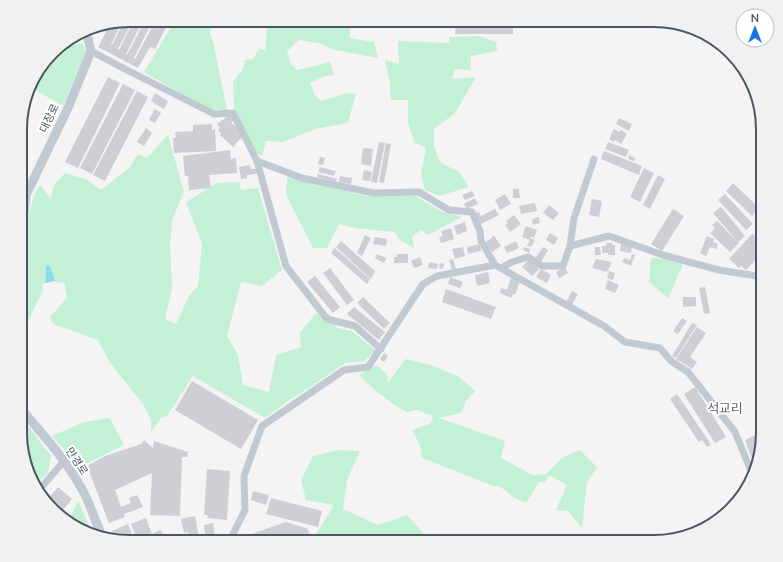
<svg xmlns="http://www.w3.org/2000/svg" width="783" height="562" viewBox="0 0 783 562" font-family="Mulish,'Noto Sans KR',sans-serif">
	<rect width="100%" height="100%" fill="#f5f3f3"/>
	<path fill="#c3f1d5" d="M 173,20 L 212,20 L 210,35 L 213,41 L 227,110 L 207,109 L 144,72 L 171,27 Z
		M 268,20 L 350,20 L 350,38 L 374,42 L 378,58 L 335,50 L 319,43 L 299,40 L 287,51 L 291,64 L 297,70 L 330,62 L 334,75 L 325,76 L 310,83 L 314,94 L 321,101 L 343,94 L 356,93 L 348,123 L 315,129 L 283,142 L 266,141 L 262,156 L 255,152 L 234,110 L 233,82 L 243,69 L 245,60 L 253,59 L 259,49 L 265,50 Z
		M 479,36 L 496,42 L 497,51 L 471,56 L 470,70 L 455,69 L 452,79 L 476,77 L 455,113 L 434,129 L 434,147 L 441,163 L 459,172 L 469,187 L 439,196 L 425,190 L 421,173 L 426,148 L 415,143 L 408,123 L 408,100 L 391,100 L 390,83 L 385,60 L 399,64 L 398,41 L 449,43 L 449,37 Z
		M 83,44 L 86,52 L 63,106 L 30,87 L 34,75 L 57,47 L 60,45 Z
		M 168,135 L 184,192 L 172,220 L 170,245 L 172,288 L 165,319 L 176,324 L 189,296 L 198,286 L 202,244 L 186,202 L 217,183 L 239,182 L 241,190 L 258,188 L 282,270 L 262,286 L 241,282 L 227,336 L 238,355 L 243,385 L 269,392 L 276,355 L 301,347 L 300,333 L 315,314 L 329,314 L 337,328 L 352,331 L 375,350 L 365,361 L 345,363 L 312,386 L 288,401 L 265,418 L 193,376 L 167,416 L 161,418 L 151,432 L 151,419 L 143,404 L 110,363 L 98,340 L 53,324 L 50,317 L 67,298 L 64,282 L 58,283 L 55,281 L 50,266 L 46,265 L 45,273 L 45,283 L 42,285 L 43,290 L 24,329 L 21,340 C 21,297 19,253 30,210 C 32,201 34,193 40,185 L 51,198 L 54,185 L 65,173 L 86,179 L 101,190 L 129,168 L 138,154 L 147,158 Z
		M 287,177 L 365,196 L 415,196 L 441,211 L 462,217 L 428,235 L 421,230 L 412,237 L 414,248 L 400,240 L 394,232 L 355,228 L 339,224 L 327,248 L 313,248 L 286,195 Z
		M 651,258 L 669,259 L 683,265 L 668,298 L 649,282 Z
		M 405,359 L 434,366 L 459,377 L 475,391 L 466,401 L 461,413 L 439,418 L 505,441 L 501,458 L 533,475 L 546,474 L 562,458 L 580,450 L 597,467 L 587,482 L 582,528 L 568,511 L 556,510 L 567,485 L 549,475 L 545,482 L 539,482 L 526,503 L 515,498 L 498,485 L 496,487 L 422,458 L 420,445 L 412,430 L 431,423 L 433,416 L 417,410 L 407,412 L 396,406 L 377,392 L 359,375 L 376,365 L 387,374 L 388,383 Z
		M 21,417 L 51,456 L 48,472 L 34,487 L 21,447 Z
		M 110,418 L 124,445 L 80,467 L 52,436 L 84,422 Z
		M 338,450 L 360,451 L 347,480 L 343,509 L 378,525 L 407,515 L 431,542 L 317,542 L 315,536 L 334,505 L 306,500 L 301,480 L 313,456 Z
		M 78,501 L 91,530 L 68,522 Z"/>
	<path fill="#90daee" d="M 46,265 L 50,266 L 55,281 L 45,283 Z"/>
	<path fill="#cdcfd5" d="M 133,20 L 118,49 L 119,50 L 134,20 L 143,20 L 126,54 L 127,55 L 145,20 L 153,20 L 134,58 L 135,59 L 156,20 L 170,20 L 155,49 L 150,47 L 138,68 L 98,47 L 111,23 L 122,21 L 111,45 L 112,45 L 124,21 Z
		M 453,20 L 513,20 L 513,34 L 455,34 L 456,22 L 453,22 Z
		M 516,20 L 521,20 L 522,25 L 516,25 Z
		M 108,77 L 120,83 L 78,168 L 65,162 Z
		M 123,84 L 135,90 L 92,174 L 80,168 Z
		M 137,91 L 148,97 L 105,181 L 93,175 Z
		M 155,93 L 168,101 L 164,109 L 151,101 Z
		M 155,109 L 161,113 L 155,123 L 149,120 Z
		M 229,115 L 234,120 L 231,123 L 237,127 L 242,137 L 233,147 L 220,135 L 221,134 L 218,130 L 220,128 L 217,124 Z
		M 619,118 L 632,124 L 629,131 L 616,124 Z
		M 212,124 L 212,130 L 215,129 L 216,151 L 174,153 L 173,138 L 176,138 L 175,132 L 193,131 L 193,125 Z
		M 146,128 L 152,133 L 144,146 L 137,142 Z
		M 614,129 L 620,132 L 621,130 L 627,134 L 621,144 L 615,140 L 614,142 L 609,139 Z
		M 379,142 L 385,143 L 377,183 L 371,182 Z
		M 608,142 L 629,150 L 626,157 L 605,149 Z
		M 386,143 L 391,144 L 384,183 L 379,182 Z
		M 363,148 L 373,149 L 371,166 L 361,164 Z
		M 230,150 L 231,159 L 236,158 L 237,173 L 209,175 L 211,188 L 189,190 L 188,176 L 185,176 L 183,156 Z
		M 604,151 L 642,166 L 639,175 L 601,159 Z
		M 629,155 L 635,158 L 634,161 L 628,159 Z
		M 320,157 L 325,158 L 323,165 L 318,164 Z
		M 250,165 L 251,169 L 257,169 L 257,174 L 247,175 L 247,178 L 241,179 L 239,167 Z
		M 320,167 L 336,171 L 334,176 L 318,172 Z
		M 644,168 L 654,173 L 640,202 L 630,197 Z
		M 364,170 L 372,172 L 370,181 L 362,180 Z
		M 318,174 L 337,179 L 336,182 L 317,177 Z
		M 658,175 L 665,179 L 650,209 L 643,205 Z
		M 340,176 L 352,178 L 351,184 L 339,182 Z
		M 733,183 L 759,208 L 752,216 L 726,191 Z
		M 513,189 L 519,189 L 520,198 L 513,198 Z
		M 472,191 L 475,196 L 465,200 L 462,195 Z
		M 505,194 L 511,204 L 500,210 L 495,200 Z
		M 725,194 L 753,224 L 746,230 L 718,200 Z
		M 475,198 L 478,204 L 466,209 L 464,204 Z
		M 592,199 L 602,201 L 599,217 L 589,215 Z
		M 535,203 L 537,211 L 521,214 L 519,206 Z
		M 549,205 L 559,213 L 553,220 L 543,213 Z
		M 721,207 L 745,236 L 738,242 L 713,213 Z
		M 495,209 L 499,215 L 481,224 L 475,213 L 479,212 L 481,216 Z
		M 673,209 L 684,216 L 662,251 L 651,244 Z
		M 514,215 L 521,224 L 510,232 L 505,225 L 508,223 L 506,221 Z
		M 539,217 L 540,223 L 533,225 L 532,219 Z
		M 717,221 L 739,243 L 730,252 L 710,233 L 715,228 L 712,225 Z
		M 465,222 L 467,231 L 457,235 L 454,226 Z
		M 526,226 L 537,230 L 534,238 L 531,237 L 530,238 L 535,240 L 531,247 L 527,246 L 530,240 L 522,237 Z
		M 451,228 L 454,239 L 441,243 L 439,237 L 443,236 L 441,231 Z
		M 550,233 L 558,238 L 554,245 L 546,240 Z
		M 752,234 L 763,239 L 763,259 L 759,256 L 746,270 L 741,266 L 739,268 L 729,259 Z
		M 365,235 L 371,238 L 362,256 L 357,253 Z
		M 494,236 L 501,246 L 492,252 L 486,244 L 487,244 L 486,242 Z
		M 707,236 L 714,239 L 713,242 L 718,244 L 716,249 L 710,247 L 706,256 L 700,253 Z
		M 375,237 L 387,239 L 386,246 L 373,244 Z
		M 341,241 L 375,271 L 371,279 L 336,247 Z
		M 516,241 L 519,248 L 507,253 L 504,247 Z
		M 606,243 L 612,243 L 612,245 L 615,245 L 615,255 L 608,255 L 608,253 L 602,253 L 602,246 L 606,246 Z
		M 480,244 L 481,251 L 468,254 L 467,247 Z
		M 621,244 L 632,246 L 631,253 L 620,251 Z
		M 463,247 L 465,256 L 455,259 L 452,249 Z
		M 524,247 L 530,249 L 529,253 L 523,250 Z
		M 543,247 L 548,250 L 541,262 L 535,259 Z
		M 595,247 L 600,247 L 601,255 L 595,255 Z
		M 335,248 L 370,279 L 367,284 L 331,253 Z
		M 377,254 L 386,258 L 384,263 L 375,258 Z
		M 397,254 L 408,254 L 408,263 L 394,263 L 394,257 L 397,257 Z
		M 632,254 L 635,255 L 631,266 L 622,262 L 624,258 L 630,260 Z
		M 420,257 L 423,265 L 414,268 L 411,261 Z
		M 453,259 L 456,269 L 452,270 L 449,260 Z
		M 596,259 L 612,262 L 607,272 L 592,268 Z
		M 528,260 L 539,269 L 532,276 L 522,267 Z
		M 429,262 L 438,264 L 437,269 L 428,268 Z
		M 440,263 L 444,264 L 443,269 L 439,268 Z
		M 565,267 L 568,273 L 559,278 L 556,272 Z
		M 330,268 L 354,300 L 347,305 L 323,273 Z
		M 541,269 L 551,275 L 547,283 L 536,277 Z
		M 609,271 L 615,273 L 613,280 L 607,278 Z
		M 488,272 L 490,283 L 477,286 L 475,275 Z
		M 315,276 L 340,307 L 333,313 L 307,282 Z
		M 450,277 L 463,282 L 460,288 L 448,284 Z
		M 511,278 L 520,281 L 515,295 L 513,294 L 511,298 L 500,293 L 501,288 L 507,290 Z
		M 608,280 L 619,285 L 615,293 L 605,289 Z
		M 705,287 L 710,313 L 704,314 L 699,288 Z
		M 446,289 L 496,307 L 491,319 L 442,302 Z
		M 572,291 L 578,294 L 572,305 L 566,302 Z
		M 363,297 L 390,323 L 384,329 L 357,303 Z
		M 683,297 L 696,297 L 696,306 L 683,307 Z
		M 354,307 L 385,332 L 379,340 L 347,314 Z
		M 682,318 L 687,321 L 678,334 L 673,331 Z
		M 692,323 L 697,325 L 676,358 L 672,356 Z
		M 697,327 L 706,333 L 690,357 L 697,362 L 692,369 L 676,359 Z
		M 384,353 L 388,356 L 384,362 L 380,359 Z
		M 192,381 L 258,420 L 241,449 L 175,410 Z
		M 695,387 L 726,437 L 715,443 L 684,394 Z
		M 677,394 L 706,437 L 711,445 L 707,447 L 702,440 L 699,442 L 670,399 Z
		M 763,432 L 763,440 L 754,464 L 745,440 Z
		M 144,440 L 153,448 L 154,441 L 188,452 L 187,457 L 182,457 L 180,516 L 150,515 L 152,473 L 115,490 L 121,507 L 131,503 L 129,498 L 137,495 L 143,507 L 124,514 L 125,517 L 109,523 L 87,466 L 105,456 L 141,444 Z
		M 207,469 L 230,471 L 227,520 L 207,518 L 208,515 L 204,515 Z
		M 58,487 L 72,499 L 59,515 L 46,501 Z
		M 253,491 L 269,495 L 266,505 L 251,500 Z
		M 43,492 L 46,494 L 44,498 L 41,495 Z
		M 271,498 L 322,511 L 318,527 L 266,514 Z
		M 195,516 L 199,539 L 189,541 L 188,532 L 184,533 L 181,519 Z
		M 146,518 L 155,542 L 138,542 L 131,524 Z
		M 286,522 L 308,529 L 312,542 L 236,542 L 237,539 Z
		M 213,523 L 216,542 L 206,542 L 204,525 Z
		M 128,524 L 135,542 L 122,542 L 115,539 L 112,531 Z
		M 161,530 L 166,542 L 156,542 L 153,533 Z"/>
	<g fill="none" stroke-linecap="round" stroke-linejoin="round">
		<path stroke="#c1cad2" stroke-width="7" d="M 91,51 L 119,66 L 214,114 L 233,113 L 257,161 L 286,266 L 327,319 L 355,326 L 381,349
			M 257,161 L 302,178 L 373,193 L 419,192 L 449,210 L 472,212 L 480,231 L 481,241 L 495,265
			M 570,246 L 609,236 L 663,255 L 719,270 L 763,277
			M 501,268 L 512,262 L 528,257 L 542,266 L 563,266 L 570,246 L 574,218 L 594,159
			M 38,491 L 64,461
			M 229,542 L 245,510 L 244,476 L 262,426 L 344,370 L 368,367 L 423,284 L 437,276 L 495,265 L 604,326 L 625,342 L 660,348 L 671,361 L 688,372 L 735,432 L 751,471"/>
		<path stroke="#c1cad2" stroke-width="9" d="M 21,239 L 26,195 L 68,108 L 91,51 L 86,30
			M 21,409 C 45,437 71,465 87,499 C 92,511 96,522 101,534"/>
	</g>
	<g text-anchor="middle" stroke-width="4" stroke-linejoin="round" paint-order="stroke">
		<g font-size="11" fill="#4a5661" stroke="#fff">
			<text transform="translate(49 118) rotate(-64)" y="4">대장로</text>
			<text transform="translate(77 461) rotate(57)" y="4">만경로</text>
		</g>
		<g font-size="13" fill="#5f6368" stroke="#fff">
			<text x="725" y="413">석교리</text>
		</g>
	</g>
	<path d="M0 0H783V562H0ZM129 27H654A102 102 0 0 1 756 129V433A102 102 0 0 1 654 535H129A102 102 0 0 1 27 433V129A102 102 0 0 1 129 27Z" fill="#f1f1f2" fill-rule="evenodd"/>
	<path fill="none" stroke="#4a5661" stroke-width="2" d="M129 27H654A102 102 0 0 1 756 129V433A102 102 0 0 1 654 535H129A102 102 0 0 1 27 433V129A102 102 0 0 1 129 27Z"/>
	<g transform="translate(755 28)"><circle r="19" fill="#ffffff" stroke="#b7bbc0"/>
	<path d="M0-3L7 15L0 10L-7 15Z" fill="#1a73e8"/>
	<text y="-6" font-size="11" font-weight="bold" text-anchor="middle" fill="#4a5661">N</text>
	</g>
</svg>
